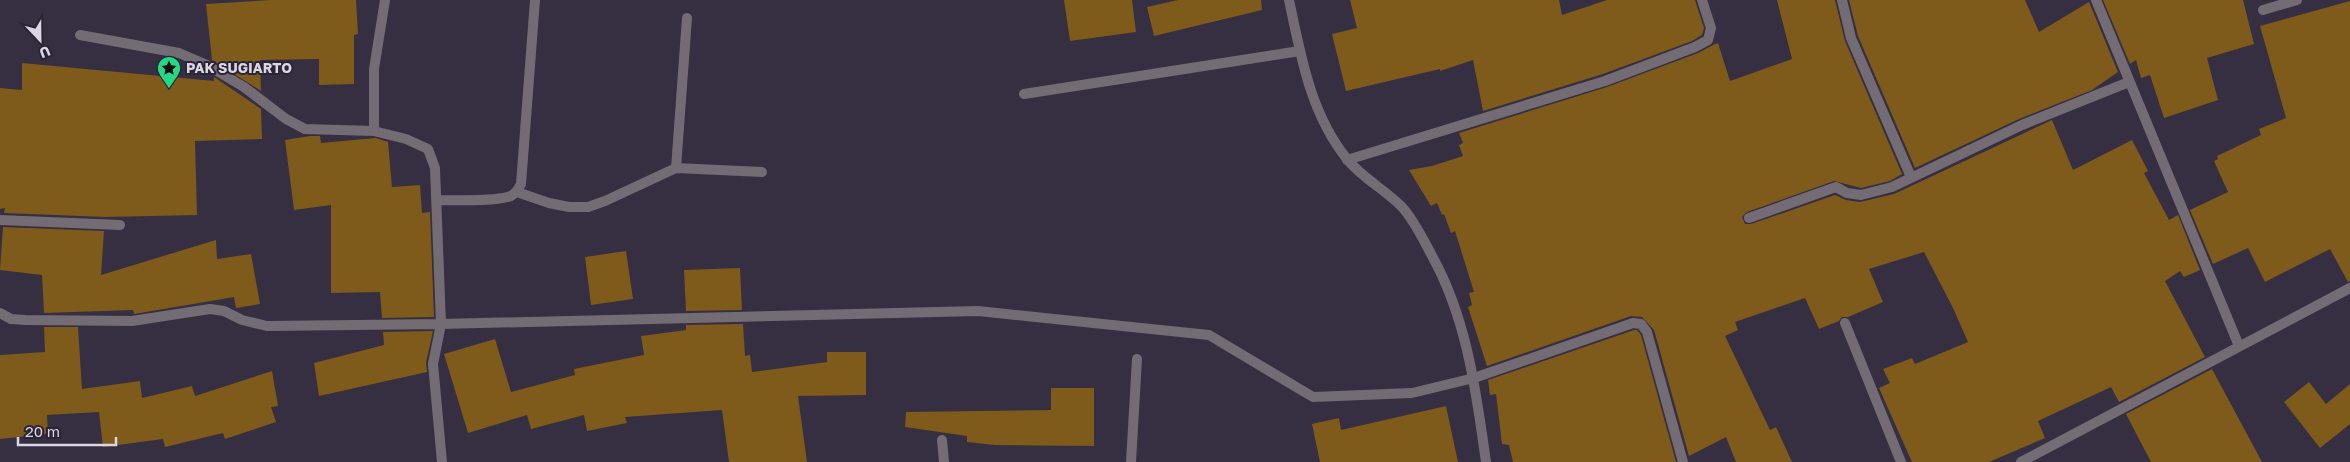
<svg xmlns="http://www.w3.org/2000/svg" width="2350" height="462" viewBox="0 0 2350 462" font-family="'Golos Text',sans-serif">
	<rect width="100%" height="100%" fill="#362e41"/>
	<path fill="#7e5a1b" d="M 271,0 L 356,0 L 358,34 L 354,35 L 354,84 L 319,85 L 319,59 L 260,60 L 261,91 L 212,60 L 206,4 Z
		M 1064,0 L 1132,0 L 1136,32 L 1070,41 Z
		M 1178,0 L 1261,0 L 1262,10 L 1154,36 L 1147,7 Z
		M 1350,0 L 1559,0 L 1562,15 L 1607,0 L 1695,0 L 1704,28 L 1702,35 L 1692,41 L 1603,74 L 1483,111 L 1473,60 L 1440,71 L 1440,69 L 1346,91 L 1332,34 L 1357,28 Z
		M 1777,0 L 1835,0 L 1845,41 L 1902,174 L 1890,181 L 1861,188 L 1834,181 L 1747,212 L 1742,217 L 1745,224 L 1751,224 L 1835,195 L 1846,200 L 1860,202 L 1894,194 L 2052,120 L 2073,170 L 2132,140 L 2148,171 L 2144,173 L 2169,220 L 2178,215 L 2200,270 L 2184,277 L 2180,271 L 2165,281 L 2205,357 L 2119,402 L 2111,387 L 2038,421 L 2045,438 L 1989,462 L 1912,462 L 1879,388 L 1890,383 L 1883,369 L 1912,358 L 1915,364 L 1968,342 L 1953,308 L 1924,252 L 1869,269 L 1883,302 L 1848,317 L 1842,317 L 1839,321 L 1819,329 L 1805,298 L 1735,322 L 1738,330 L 1725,336 L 1770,430 L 1776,427 L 1792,462 L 1736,462 L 1726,437 L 1689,456 L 1654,330 L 1642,317 L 1631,316 L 1487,366 L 1468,307 L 1472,305 L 1469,293 L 1474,292 L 1455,231 L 1451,233 L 1444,214 L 1442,215 L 1437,203 L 1431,206 L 1409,170 L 1432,166 L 1463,156 L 1459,145 L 1463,143 L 1459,133 L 1607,87 L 1698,53 L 1713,45 L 1718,43 L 1730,81 L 1792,59 Z
		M 1849,0 L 2025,0 L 2039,32 L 2089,2 L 2118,72 L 2092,90 L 2019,119 L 1915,168 L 1858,36 Z
		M 2103,0 L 2243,0 L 2254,44 L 2207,58 L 2218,100 L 2164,118 L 2150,75 L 2141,78 L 2136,60 L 2130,64 Z
		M 2350,1 L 2350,281 L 2348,282 L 2330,249 L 2265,282 L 2248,248 L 2213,264 L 2190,210 L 2228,192 L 2214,161 L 2218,159 L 2217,156 L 2261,135 L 2259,129 L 2286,118 L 2260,26 Z
		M 22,63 L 214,81 L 214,77 L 261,109 L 262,139 L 195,141 L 197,215 L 105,217 L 4,213 L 5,208 L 0,209 L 0,88 L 22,90 Z
		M 310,136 L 320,136 L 321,143 L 376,138 L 388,142 L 392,187 L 420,185 L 422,213 L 430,212 L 434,317 L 382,318 L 380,292 L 331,293 L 331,205 L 294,210 L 285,140 Z
		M 3,227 L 104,231 L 101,275 L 216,240 L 217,259 L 251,254 L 260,304 L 236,308 L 234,297 L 134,314 L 133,310 L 44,313 L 42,275 L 0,270 Z
		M 626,251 L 633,299 L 591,305 L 585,257 Z
		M 740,268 L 742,310 L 686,311 L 684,270 Z
		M 743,324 L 745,356 L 750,355 L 752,372 L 827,362 L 827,352 L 866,352 L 866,395 L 798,396 L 807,462 L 729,462 L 722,410 L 625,417 L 627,423 L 587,431 L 584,415 L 531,429 L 527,415 L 468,433 L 444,354 L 495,339 L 511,392 L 575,375 L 574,369 L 644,355 L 641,336 L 686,330 L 686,325 Z
		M 44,327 L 78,327 L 82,389 L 140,381 L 142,398 L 192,386 L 195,396 L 272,371 L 278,406 L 271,407 L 276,422 L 225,439 L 223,433 L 165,447 L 163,439 L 103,447 L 99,412 L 47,415 L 48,434 L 0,439 L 0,355 L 45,352 Z
		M 1634,330 L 1637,330 L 1641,335 L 1676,462 L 1513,462 L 1509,445 L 1502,444 L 1496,394 L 1490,395 L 1488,380 Z
		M 433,331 L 426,363 L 427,372 L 319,396 L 314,363 L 384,345 L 383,332 Z
		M 2212,369 L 2262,462 L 2151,462 L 2126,414 Z
		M 2309,382 L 2326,404 L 2350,384 L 2350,424 L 2320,448 L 2284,402 Z
		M 1051,388 L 1094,388 L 1094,446 L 995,445 L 967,442 L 967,436 L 905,427 L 906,412 L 1051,410 Z
		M 1446,406 L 1458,462 L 1320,462 L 1312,424 L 1339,418 L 1341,430 Z"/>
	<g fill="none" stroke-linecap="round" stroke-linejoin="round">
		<path stroke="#736c74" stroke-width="10" d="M 385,0 L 374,69 L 374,131 L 406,139 L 428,149 L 435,168 L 441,324 L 978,311 L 1209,335 L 1313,397 L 1412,393 L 1474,378 L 1633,323 L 1641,324 L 1647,332 L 1683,462
			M 1842,0 L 1851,38 L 1911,177
			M 2096,0 L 2239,346
			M 2263,10 L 2297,0
			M 80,35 L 179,53 L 207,65 L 244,87 L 286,119 L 305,129 L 374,131
			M 1024,94 L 1300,51
			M 1347,160 L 1605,81 L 1695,47 L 1708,40 L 1711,28 L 1702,0
			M 676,168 L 687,18
			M 517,192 L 549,203 L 569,207 L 588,207 L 605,201 L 676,168 L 762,172
			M 438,200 C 455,200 496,202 511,196 C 516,193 518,190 521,184 L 535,0
			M 1749,218 L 1836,187 L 1847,193 L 1861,195 L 1892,187 L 2022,125 L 2129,82
			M 0,220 L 120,225
			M 0,313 L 11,319 L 25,320 L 132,321 L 210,309 L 224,311 L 242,320 L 267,326 L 441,324 L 433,364 L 442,462
			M 1845,323 L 1901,462
			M 942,440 L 944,462
			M 1131,462 L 1137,359"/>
		<path stroke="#736c74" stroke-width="10" d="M 1289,0 C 1301,56 1310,113 1347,159 C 1361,177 1384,189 1401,206 C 1413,218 1423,239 1431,254 C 1467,318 1476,391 1486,462
			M 2021,462 L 2350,288"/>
	</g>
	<defs>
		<g id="sight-pin" transform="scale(1.25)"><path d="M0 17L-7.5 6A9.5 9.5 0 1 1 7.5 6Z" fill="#25d886" stroke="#2c2436"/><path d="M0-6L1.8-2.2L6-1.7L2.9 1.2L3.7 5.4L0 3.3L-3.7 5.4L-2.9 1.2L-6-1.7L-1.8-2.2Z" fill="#111"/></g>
	</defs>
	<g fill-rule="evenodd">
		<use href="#sight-pin" x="169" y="68"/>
	</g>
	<g text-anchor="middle" stroke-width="4" stroke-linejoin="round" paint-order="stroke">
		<g font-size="14" font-weight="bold" fill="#dbd6e3" stroke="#2c2436" text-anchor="start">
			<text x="186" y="73">PAK SUGIARTO</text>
		</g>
	</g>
	<g transform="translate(40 40) rotate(158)" stroke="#2c2436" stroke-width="4" paint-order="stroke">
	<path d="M0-4L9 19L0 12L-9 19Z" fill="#dbd6e3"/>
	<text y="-8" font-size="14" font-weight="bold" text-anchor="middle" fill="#dbd6e3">U</text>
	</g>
	<path d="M18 437v8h98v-8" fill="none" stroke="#dbd6e3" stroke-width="2.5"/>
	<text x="25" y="437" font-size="15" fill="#dbd6e3" stroke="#2c2436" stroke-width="4" paint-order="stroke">20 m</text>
</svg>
